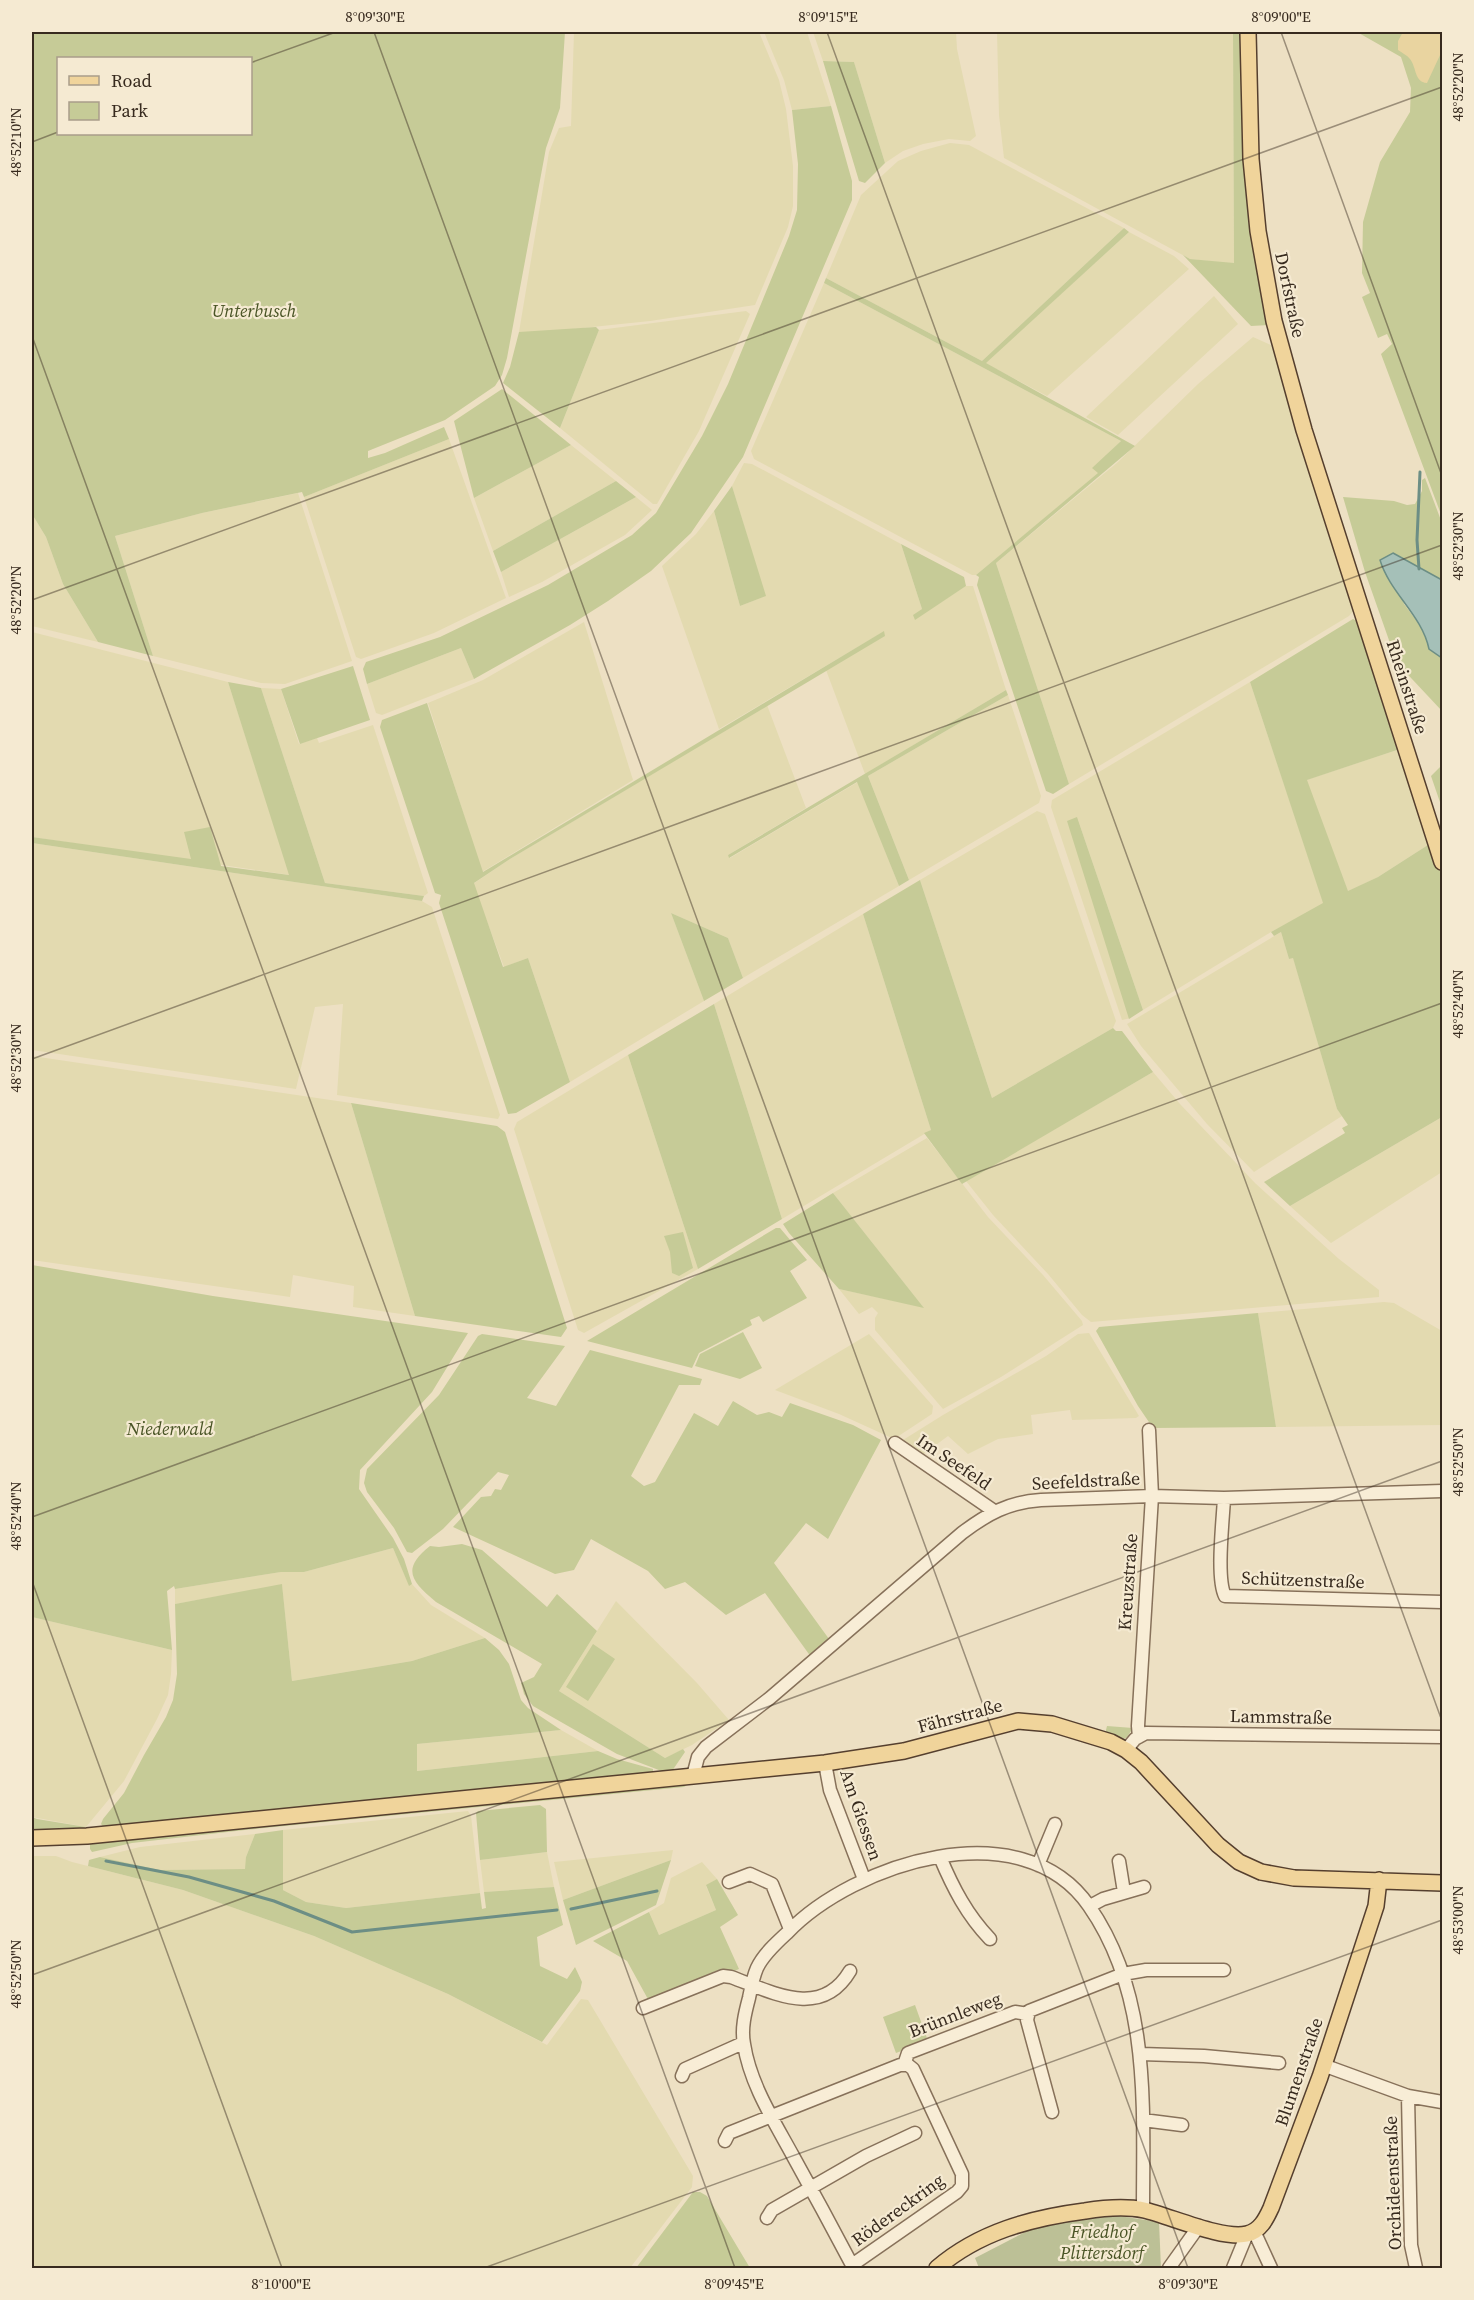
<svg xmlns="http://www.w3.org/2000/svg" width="1474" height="2300" viewBox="0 0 1474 2300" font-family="'Source Serif 4',serif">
	<rect width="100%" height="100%" fill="#ede0c3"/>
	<path fill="#e3dab0" d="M 574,32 L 759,32 L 779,80 L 786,109 L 793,166 L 793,206 L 788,227 L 755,305 L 650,321 L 544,332 L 519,332 L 549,152 L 559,128 L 571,126 Z
		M 764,32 L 807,32 L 831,106 L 792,110 L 784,80 Z
		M 813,32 L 956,32 L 957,49 L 976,136 L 970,141 L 949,139 L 923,144 L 903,151 L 885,163 L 854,62 L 823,61 Z
		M 997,32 L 1233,32 L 1234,264 L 1190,259 L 1004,158 L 999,115 Z
		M 950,143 L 969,145 L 1124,228 L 982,361 L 826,278 L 861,195 L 898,161 L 921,151 Z
		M 1129,232 L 1174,256 L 1189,269 L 1047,396 L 985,363 Z
		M 824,283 L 1121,441 L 1093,468 L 1099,473 L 976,575 L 972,575 L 754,459 L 751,451 Z
		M 1214,296 L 1238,324 L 1118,435 L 1086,417 Z
		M 746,311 L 750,314 L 699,431 L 657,504 L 653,504 L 560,428 L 599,330 Z
		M 1253,337 L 1273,346 L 1355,609 L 1349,616 L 1069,784 L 996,563 L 1118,462 L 1198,384 Z
		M 449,439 L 506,598 L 434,633 L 361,659 L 356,657 L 304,497 Z
		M 571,445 L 616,481 L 493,551 L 474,498 Z
		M 744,463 L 752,464 L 901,544 L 922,609 L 915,619 L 966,586 L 973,586 L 1006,690 L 865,774 L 826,670 L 884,636 L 883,632 L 719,729 L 662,566 L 696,534 L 714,511 L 740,606 L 765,596 L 732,486 Z
		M 298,493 L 352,661 L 285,684 L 261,683 L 153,656 L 115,536 L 202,513 Z
		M 636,497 L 652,510 L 625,535 L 542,582 L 509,597 L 501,572 Z
		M 32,514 L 46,537 L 63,584 L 98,642 L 32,626 Z
		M 584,622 L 633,780 L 482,872 L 428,703 L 483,680 Z
		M 32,632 L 228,682 L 290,875 L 32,837 Z
		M 461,648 L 474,679 L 382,715 L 376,713 L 367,684 Z
		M 1250,682 L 1324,904 L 1271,932 L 1143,1010 L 1077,817 L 1131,1018 L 1122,1020 L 1051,807 L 1052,800 Z
		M 261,688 L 281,689 L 299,744 L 317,738 L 319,743 L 373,725 L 428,893 L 424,896 L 325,883 Z
		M 1008,695 L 1041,796 L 1039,803 L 909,880 L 868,776 Z
		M 767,705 L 806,808 L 728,855 L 730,858 L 858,782 L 899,886 L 743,978 L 728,938 L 671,913 L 704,1001 L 570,1082 L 528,958 L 504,967 L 473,884 L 510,859 Z
		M 1400,749 L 1431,843 L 1378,877 L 1348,892 L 1306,780 Z
		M 1037,811 L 1045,814 L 1116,1021 L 1113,1028 L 992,1098 L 920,880 Z
		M 32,843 L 422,901 L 432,907 L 500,1115 L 498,1119 L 337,1095 L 343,1004 L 315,1007 L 296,1089 L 32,1050 Z
		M 863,914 L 931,1130 L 782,1219 L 714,1004 Z
		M 1281,932 L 1289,959 L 1293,957 L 1337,1109 L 1342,1116 L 1254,1172 L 1207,1124 L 1141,1046 L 1127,1024 Z
		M 628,1055 L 698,1269 L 584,1333 L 578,1330 L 514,1129 L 517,1122 Z
		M 32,1056 L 351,1103 L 415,1316 L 353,1307 L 354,1286 L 293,1275 L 290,1297 L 32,1260 Z
		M 1153,1072 L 1180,1104 L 1255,1183 L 1339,1259 L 1379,1290 L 1379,1297 L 1091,1322 L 1082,1315 L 1048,1274 L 993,1215 L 966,1181 Z
		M 1442,1117 L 1442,1172 L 1331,1243 L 1290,1206 Z
		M 927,1138 L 988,1217 L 1043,1275 L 1082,1321 L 1083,1325 L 1001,1377 L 943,1409 L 875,1330 L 875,1318 L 878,1313 L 872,1307 L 859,1314 L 839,1289 L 923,1307 L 833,1193 Z
		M 1384,1302 L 1394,1303 L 1442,1331 L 1442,1425 L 1276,1427 L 1258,1313 Z
		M 1089,1333 L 1139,1416 L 1136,1418 L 1072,1420 L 1070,1410 L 1031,1415 L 1033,1434 L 998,1439 L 968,1454 L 948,1436 L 921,1456 L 904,1444 L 903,1440 L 943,1415 L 1046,1356 L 1078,1334 Z
		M 869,1334 L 933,1406 L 932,1414 L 894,1439 L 839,1414 L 775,1390 Z
		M 393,1548 L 409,1585 L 412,1584 L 431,1605 L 485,1638 L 412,1661 L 292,1681 L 282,1585 L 175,1604 L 175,1589 L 281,1572 L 304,1572 Z
		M 616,1601 L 697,1683 L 729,1720 L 692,1745 L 665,1758 L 559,1691 Z
		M 32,1617 L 172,1650 L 171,1674 L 168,1695 L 157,1719 L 124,1781 L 86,1827 L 32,1817 Z
		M 561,1730 L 598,1751 L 417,1771 L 417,1744 Z
		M 468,1811 L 471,1816 L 480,1893 L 346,1908 L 306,1902 L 283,1890 L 283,1830 Z
		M 255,1834 L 246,1857 L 246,1869 L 160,1870 L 100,1857 L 140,1847 Z
		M 673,1850 L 671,1860 L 563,1900 L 554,1862 Z
		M 547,1852 L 554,1887 L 484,1892 L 480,1860 Z
		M 32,1856 L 56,1856 L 72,1862 L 183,1890 L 314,1936 L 448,1994 L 547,2045 L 581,1999 L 588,2000 L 693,2176 L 692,2187 L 630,2268 L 32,2268 Z
		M 702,1862 L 717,1879 L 706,1886 L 716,1910 L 659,1935 L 649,1912 L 664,1903 L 671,1878 Z"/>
	<path fill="#c6cb97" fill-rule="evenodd" d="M 32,32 L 565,32 L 560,108 L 546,148 L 507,358 L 502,375 L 495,386 L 445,420 L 368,451 L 368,458 L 385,453 L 444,427 L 449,439 L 304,497 L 302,492 L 202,513 L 115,536 L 153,656 L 98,642 L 63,584 L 46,537 L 32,514 ZM 58,58 L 250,58 L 250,134 L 58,134 Z
		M 1233,32 L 1242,32 L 1269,325 L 1251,326 L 1183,255 L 1190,259 L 1234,263 Z
		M 1357,32 L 1442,32 L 1442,517 L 1381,354 L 1392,344 L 1387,334 L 1378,338 L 1362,297 L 1370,293 L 1362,273 L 1363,222 L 1380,162 L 1410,112 L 1411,88 L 1401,57 Z
		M 823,61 L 854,62 L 885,163 L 865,183 L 859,181 Z
		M 831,106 L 852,181 L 852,200 L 743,457 L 691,533 L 651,571 L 608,601 L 570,625 L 474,679 L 461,648 L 367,684 L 363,669 L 366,662 L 440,637 L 548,585 L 632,535 L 656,513 L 702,436 L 728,384 L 789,236 L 797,210 L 798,164 L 792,110 Z
		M 1124,228 L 1129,232 L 986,363 L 1135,446 L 996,563 L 1069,784 L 1053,794 L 1046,791 L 977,585 L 979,577 L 976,575 L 1098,473 L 1092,468 L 1121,441 L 824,283 L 826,278 L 982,361 Z
		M 596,327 L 599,330 L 560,428 L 503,383 L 510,367 L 519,332 Z
		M 502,389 L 571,445 L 474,498 L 454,421 Z
		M 1425,478 L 1442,523 L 1442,580 L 1393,553 L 1404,604 L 1425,632 L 1429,649 L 1442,658 L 1442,711 L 1397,663 L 1365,572 L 1343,497 L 1394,501 L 1407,505 L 1415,504 L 1422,491 L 1422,480 Z
		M 616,481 L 636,497 L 501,572 L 493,551 Z
		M 732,486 L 766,596 L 740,606 L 714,511 Z
		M 901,544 L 964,577 L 966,586 L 915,620 L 913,615 L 922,609 Z
		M 1353,619 L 1359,622 L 1400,749 L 1307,780 L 1348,891 L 1378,877 L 1431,843 L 1442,876 L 1442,1117 L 1290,1206 L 1264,1182 L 1345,1133 L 1342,1128 L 1348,1125 L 1337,1109 L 1293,958 L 1289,959 L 1281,932 L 1274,936 L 1271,932 L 1323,903 L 1250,682 Z
		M 884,631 L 885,636 L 510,859 L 474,883 L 503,967 L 528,958 L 570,1082 L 516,1113 L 508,1114 L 439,903 L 441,895 L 435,893 L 380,727 L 382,720 L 427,703 L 483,872 Z
		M 353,666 L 370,720 L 300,744 L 281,689 Z
		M 228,682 L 261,688 L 325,883 L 424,896 L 422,901 L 32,843 L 32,837 L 191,859 L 184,832 L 210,827 L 221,866 L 289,875 Z
		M 1006,690 L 1008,695 L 868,776 L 909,880 L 899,886 L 857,782 L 729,858 L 728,855 Z
		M 1442,765 L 1442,808 L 1431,776 Z
		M 1077,817 L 1143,1010 L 1129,1019 L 1067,821 Z
		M 920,880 L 992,1098 L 1113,1028 L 1116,1031 L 1122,1031 L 1153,1072 L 962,1184 L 924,1133 L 931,1130 L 863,914 Z
		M 671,913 L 728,938 L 743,978 L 704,1001 Z
		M 714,1004 L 782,1219 L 698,1269 L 628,1055 Z
		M 351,1103 L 497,1126 L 505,1132 L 567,1328 L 561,1337 L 415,1316 Z
		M 833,1193 L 924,1308 L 839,1289 L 789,1233 L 783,1224 Z
		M 776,1228 L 780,1228 L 807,1260 L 790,1271 L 807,1298 L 763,1322 L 759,1316 L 750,1320 L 752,1325 L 699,1353 L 692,1368 L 587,1341 Z
		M 683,1232 L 693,1268 L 679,1276 L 672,1273 L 670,1252 L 664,1236 Z
		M 32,1265 L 213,1296 L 468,1333 L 432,1392 L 360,1470 L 359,1489 L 393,1538 L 404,1559 L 412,1584 L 409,1586 L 393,1548 L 304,1572 L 281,1572 L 175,1589 L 174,1586 L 167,1591 L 172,1650 L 32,1617 Z
		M 1258,1313 L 1276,1427 L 1153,1428 L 1138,1406 L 1096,1331 L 1099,1327 Z
		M 743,1332 L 762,1368 L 740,1379 L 695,1366 L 700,1354 Z
		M 482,1334 L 565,1346 L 527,1398 L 556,1406 L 590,1350 L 702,1379 L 700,1385 L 679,1385 L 631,1476 L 644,1486 L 655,1482 L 694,1413 L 718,1426 L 733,1401 L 757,1415 L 769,1412 L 782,1417 L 790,1403 L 853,1425 L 881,1440 L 828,1539 L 806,1523 L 774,1563 L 829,1639 L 811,1657 L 765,1593 L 726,1615 L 685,1582 L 665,1589 L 648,1571 L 591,1539 L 574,1570 L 555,1574 L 453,1527 L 481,1497 L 491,1496 L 495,1489 L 501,1490 L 509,1475 L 498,1472 L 443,1529 L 412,1553 L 407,1552 L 394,1528 L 367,1492 L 364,1483 L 367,1469 L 439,1395 L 478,1336 Z
		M 462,1544 L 482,1550 L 547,1607 L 557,1594 L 597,1631 L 559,1691 L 665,1758 L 683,1749 L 685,1752 L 672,1771 L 664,1772 L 617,1754 L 533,1706 L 524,1694 L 521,1683 L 534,1677 L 542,1664 L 436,1602 C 411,1581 401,1569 430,1546 L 439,1547 Z
		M 282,1584 L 292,1681 L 412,1661 L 485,1638 L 499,1650 L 509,1664 L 521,1700 L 528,1708 L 561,1730 L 417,1744 L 417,1771 L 598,1751 L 617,1759 L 653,1769 L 653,1774 L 105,1829 L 101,1824 L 103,1819 L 124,1793 L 144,1755 L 166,1717 L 173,1700 L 177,1674 L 175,1604 Z
		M 593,1644 L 615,1659 L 588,1701 L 566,1687 Z
		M 1107,1726 L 1133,1728 L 1127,1737 L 1121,1741 L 1105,1734 Z
		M 687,1783 L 687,1785 L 684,1787 L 245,1830 L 132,1843 L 92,1852 L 90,1849 L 90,1844 L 93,1841 Z
		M 540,1805 L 546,1809 L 547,1852 L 480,1860 L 476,1813 L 478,1811 Z
		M 32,1817 L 37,1819 L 86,1827 L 78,1830 L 32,1834 Z
		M 283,1830 L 283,1890 L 306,1902 L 346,1908 L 480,1893 L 482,1909 L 486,1908 L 484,1892 L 554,1887 L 563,1925 L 537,1937 L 540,1966 L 567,1979 L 575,1967 L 582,1982 L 580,1991 L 542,2042 L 448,1994 L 314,1936 L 183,1890 L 88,1866 L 89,1860 L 100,1857 L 160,1870 L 245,1869 L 246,1857 L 255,1834 Z
		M 671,1860 L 656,1905 L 576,1945 L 563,1900 Z
		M 717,1879 L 738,1915 L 720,1927 L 739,1969 L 732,1972 L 718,1970 L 649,2001 L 627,1961 L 593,1941 L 649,1912 L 659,1935 L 716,1910 L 706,1885 Z
		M 915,2005 L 928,2041 L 896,2053 L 883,2017 Z
		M 693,2192 L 700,2192 L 707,2196 L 750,2268 L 636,2268 Z"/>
	<path fill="#e9d4a0" d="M 1403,32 L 1442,32 L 1441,53 L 1427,83 C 1414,82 1417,68 1410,59 C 1407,55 1402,53 1398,50 L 1398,41 Z"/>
	<path fill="#bcc096" d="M 1112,2215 L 1159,2222 L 1161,2268 L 979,2268 L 975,2258 L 1029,2230 L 1070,2219 Z"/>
	<path fill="#a5c0b8" stroke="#6c8e85" stroke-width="1.5" d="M 1393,553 L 1442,580 L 1442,658 L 1429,649 C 1422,615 1390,593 1380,560 Z"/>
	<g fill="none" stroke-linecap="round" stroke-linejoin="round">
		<path stroke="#6c8e85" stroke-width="3" d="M 1419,569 L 1417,540 L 1420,472
			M 106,1861 L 189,1877 L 274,1901 L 352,1932 L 557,1910
			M 571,1909 L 657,1891"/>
		<g stroke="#87715a" stroke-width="15">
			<path id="minor" d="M 895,1443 L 994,1511
				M 1224,1498 C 1223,1520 1216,1578 1225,1596 L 1442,1602
				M 1139,1737 L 1138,1726 L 1152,1496 L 1149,1430
				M 1126,1750 L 1135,1739 L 1146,1733 L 1442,1737
				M 825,1763 L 830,1790 L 864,1879
				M 693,1776 L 698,1757 L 706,1747 L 770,1698 L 962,1533 C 987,1514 1009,1502 1041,1500 L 1152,1496 L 1224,1498 L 1442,1491
				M 940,1857 C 953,1888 967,1915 990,1939
				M 1119,1861 L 1124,1892
				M 1038,1865 L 1055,1824
				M 729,1882 L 750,1874 L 772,1884 L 790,1929
				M 1090,1906 L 1103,1899 L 1144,1887
				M 643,2008 L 723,1976 L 731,1977 C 772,1992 821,2020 850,1971
				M 1141,2054 L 1204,2056 L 1279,2063
				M 904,2065 L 908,2053 L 1015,2012 L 1028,2014
				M 1323,2065 L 1408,2096 L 1442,2102
				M 682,2076 L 685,2069 L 743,2043
				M 1408,2096 L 1411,2245 L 1416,2268
				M 1052,2112 L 1027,2020 L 1029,2011 L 1123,1974 L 1146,1970 L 1224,1970
				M 1143,2120 L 1182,2125
				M 725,2141 L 729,2133 L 900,2065 L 908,2065 L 913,2069 L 962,2174 L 962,2186 L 957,2192 L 852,2265 C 833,2229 813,2192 793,2156 C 774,2121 750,2084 744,2044 C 741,2029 745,2013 749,1998 C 751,1988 753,1977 757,1968 C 763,1955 776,1943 787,1933 C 854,1863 1022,1809 1089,1906 C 1151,1995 1143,2107 1143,2210
				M 767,2218 L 772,2210 L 866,2156 L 915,2133
				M 1254,2231 L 1271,2268
				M 1169,2268 L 1199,2226
				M 1233,2268 L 1247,2234"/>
		</g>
		<g stroke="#553f2e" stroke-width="18">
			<path id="major" d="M 1248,32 L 1251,159 L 1258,231 L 1274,321 L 1304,430 L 1442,862
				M 32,1838 L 87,1836 L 825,1763 L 904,1751 L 1018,1721 L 1052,1724 L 1111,1742 L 1126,1750 L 1141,1762 L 1218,1845 L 1239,1862 L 1261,1872 L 1294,1878 L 1442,1883
				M 937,2268 C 979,2232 1031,2218 1085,2211 C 1104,2208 1125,2206 1144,2210 C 1170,2216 1223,2240 1247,2234 C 1260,2231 1266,2219 1271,2208 L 1320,2077 L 1376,1906 L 1379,1880"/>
		</g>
		<use href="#minor" stroke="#f8edd6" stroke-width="12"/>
		<use href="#major" stroke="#f0d49b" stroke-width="15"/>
	</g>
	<path fill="none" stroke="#372a1e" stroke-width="1.5" stroke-opacity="0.45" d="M 374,32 L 1188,2268M 827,32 L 1442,1721M 1281,32 L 1442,476M 250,63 L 336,32M 32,142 L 58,132M 32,336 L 735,2268M 32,600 L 1442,87M 32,1059 L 1442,545M 32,1517 L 1442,1003M 32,1581 L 282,2268M 32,1975 L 1442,1461M 484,2268 L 1442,1920"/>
	<g text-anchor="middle" stroke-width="4.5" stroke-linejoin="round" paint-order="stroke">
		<g font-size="18" fill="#372a1e" stroke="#f5ead2">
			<text transform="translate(1290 295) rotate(78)" y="6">Dorfstraße</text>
			<text transform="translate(1407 687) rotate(72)" y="6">Rheinstraße</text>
			<text transform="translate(954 1462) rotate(34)" y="6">Im Seefeld</text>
			<text transform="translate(1086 1481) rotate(-3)" y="6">Seefeldstraße</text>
			<text transform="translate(1303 1580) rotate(2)" y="6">Schützenstraße</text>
			<text transform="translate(1128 1582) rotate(-86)" y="6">Kreuzstraße</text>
			<text transform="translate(960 1716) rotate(-15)" y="6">Fährstraße</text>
			<text transform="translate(1281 1717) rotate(1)" y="6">Lammstraße</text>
			<text transform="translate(861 1815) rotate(71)" y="6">Am Giessen</text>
			<text transform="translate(955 2015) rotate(-21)" y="6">Brünnleweg</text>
			<text transform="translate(1299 2072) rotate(-71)" y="6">Blumenstraße</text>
			<text transform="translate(1393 2183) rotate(-92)" y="6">Orchideenstraße</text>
			<text transform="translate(898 2210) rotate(-36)" y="6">Rödereckring</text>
		</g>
		<g font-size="18" font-style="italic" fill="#495425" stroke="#f5ead2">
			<text x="254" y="317">Unterbusch</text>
			<text x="170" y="1435">Niederwald</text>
			<text x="1102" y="2238">Friedhof<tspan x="1102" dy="21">Plittersdorf</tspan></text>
		</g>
	</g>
	<rect width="1474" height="2300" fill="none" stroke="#f5ead2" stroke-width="66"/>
	<rect x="57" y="57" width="195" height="78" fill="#f5ead2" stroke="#a99d8a" stroke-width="1.5"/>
	<rect x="69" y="76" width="30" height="9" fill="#f0d49b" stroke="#a99d8a" stroke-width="1.5"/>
	<text x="111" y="87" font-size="18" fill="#372a1e">Road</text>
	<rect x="69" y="102" width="30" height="18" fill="#c6cb97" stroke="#a99d8a" stroke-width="1.5"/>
	<text x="111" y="117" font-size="18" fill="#372a1e">Park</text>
	<rect x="33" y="33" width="1408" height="2234" fill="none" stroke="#372a1e" stroke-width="2"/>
	<g font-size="15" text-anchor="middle" fill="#372a1e">
		<text x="375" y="22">8°09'30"E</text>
		<text x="828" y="22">8°09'15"E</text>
		<text x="1281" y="22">8°09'00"E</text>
		<text transform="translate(1458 87) rotate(-90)" y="5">48°52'20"N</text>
		<text transform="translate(16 142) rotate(-90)" y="5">48°52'10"N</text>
		<text transform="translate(1458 546) rotate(-90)" y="5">48°52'30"N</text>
		<text transform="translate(16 600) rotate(-90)" y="5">48°52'20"N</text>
		<text transform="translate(1458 1004) rotate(-90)" y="5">48°52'40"N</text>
		<text transform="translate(16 1058) rotate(-90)" y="5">48°52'30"N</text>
		<text transform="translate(1458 1462) rotate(-90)" y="5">48°52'50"N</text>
		<text transform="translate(16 1516) rotate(-90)" y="5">48°52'40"N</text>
		<text transform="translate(1458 1920) rotate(-90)" y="5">48°53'00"N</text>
		<text transform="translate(16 1974) rotate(-90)" y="5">48°52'50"N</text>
		<text x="281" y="2289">8°10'00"E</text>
		<text x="734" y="2289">8°09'45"E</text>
		<text x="1188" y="2289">8°09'30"E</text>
	</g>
</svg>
